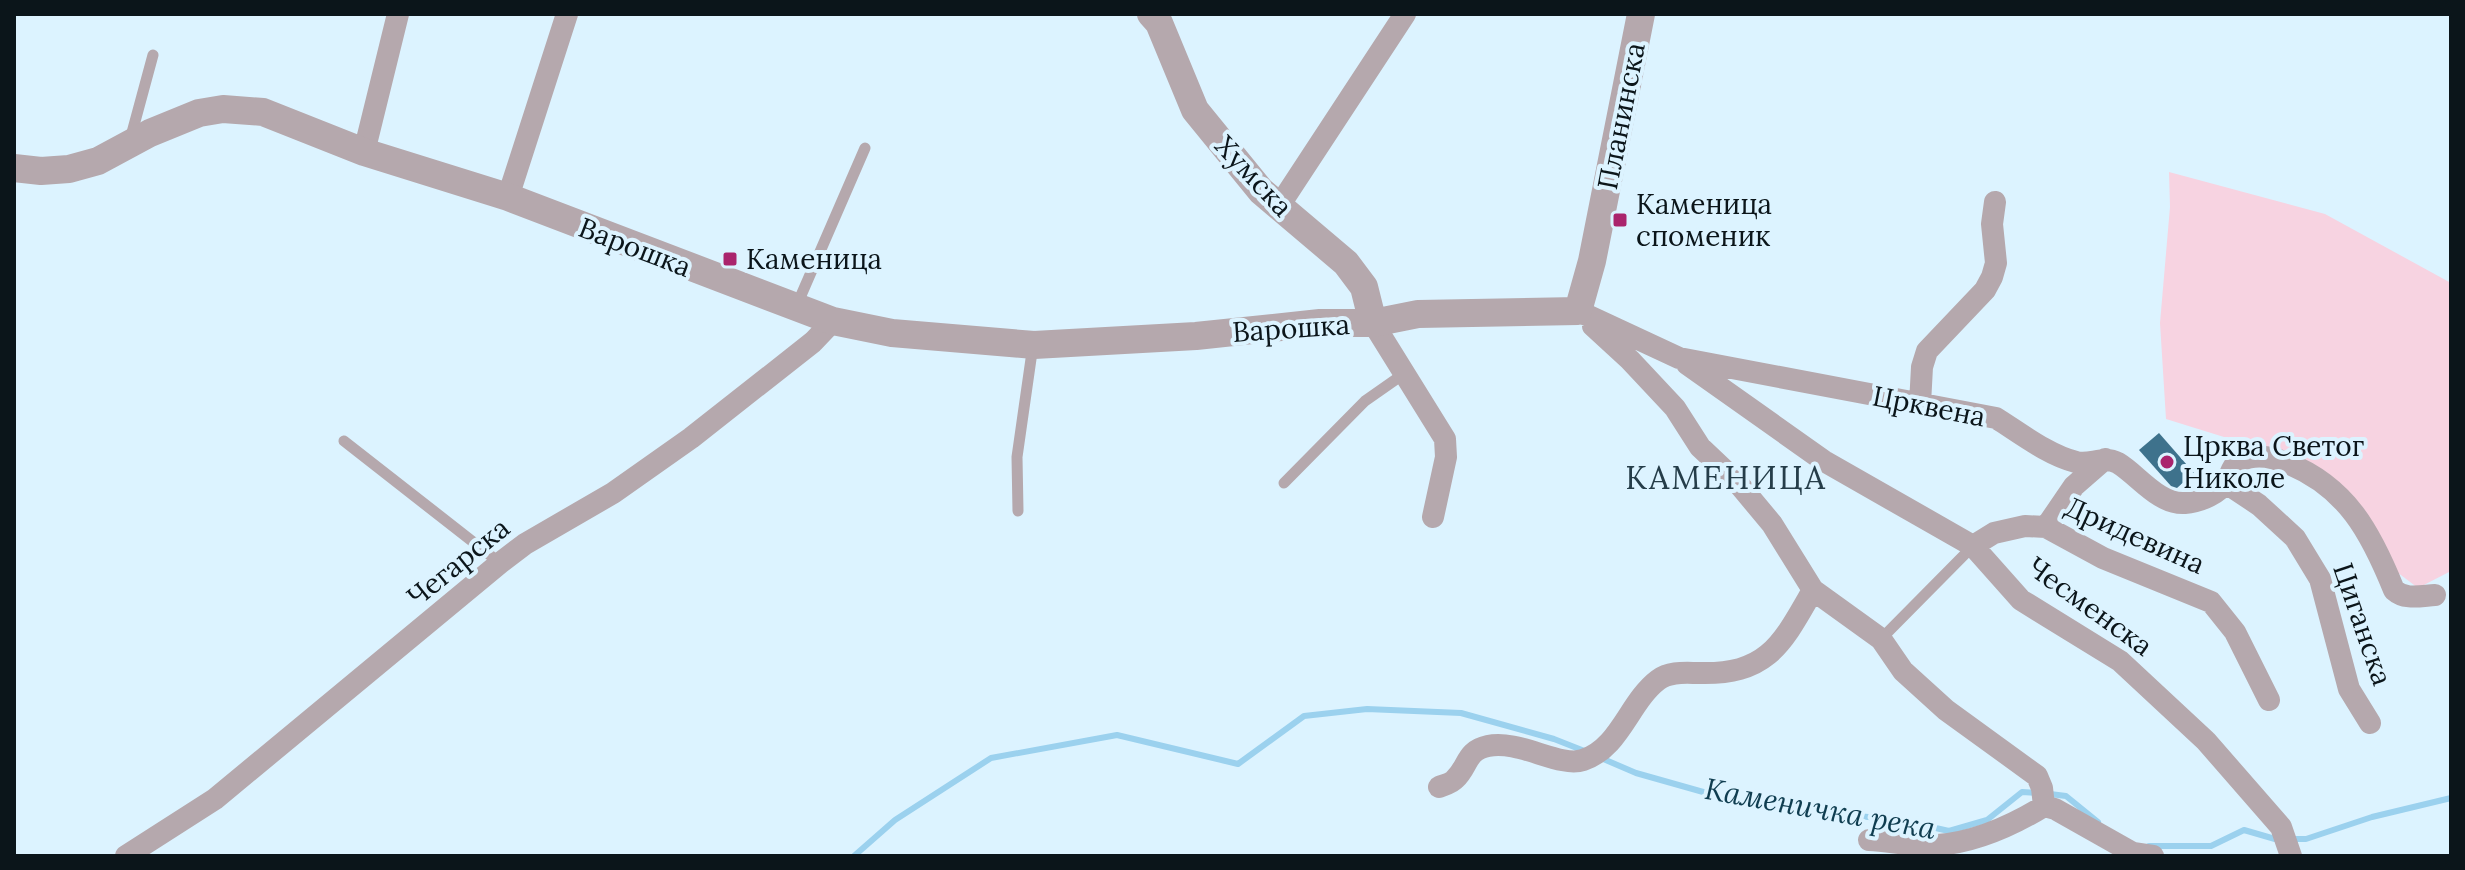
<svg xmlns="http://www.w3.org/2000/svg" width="2465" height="870" viewBox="0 0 2465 870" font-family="Lora,serif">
	<rect width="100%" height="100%" fill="#dcf3ff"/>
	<path fill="#f7d3e1" d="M 2169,172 L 2325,214 L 2451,283 L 2451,571 L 2418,588 L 2389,566 L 2367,525 L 2282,455 L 2166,419 L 2160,323 L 2170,207 Z"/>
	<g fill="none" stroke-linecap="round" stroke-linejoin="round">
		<path stroke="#9bd1ee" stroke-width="6" d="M 1601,758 L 1636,773 L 1728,799 L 1805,811 L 1900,820 L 1949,831 L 1987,820 L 2022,792 L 2037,793
			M 2050,794 L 2066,796 L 2098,822
			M 2149,846 L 2211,846 L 2244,830 L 2275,839 L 2306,839 L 2372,817 L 2451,798
			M 854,856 L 895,820 L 991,758 L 1117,735 L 1238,764 L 1304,716 L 1367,709 L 1461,713 L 1554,739 L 1587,752"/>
	</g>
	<path fill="#3e728c" d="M 2159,433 L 2194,473 L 2177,488 L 2171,486 L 2139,450 Z"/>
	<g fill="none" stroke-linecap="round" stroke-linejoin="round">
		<path stroke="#b5a8ad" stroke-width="11" d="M 130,140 L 153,55
			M 796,307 L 865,148
			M 344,441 L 500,563
			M 1284,483 L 1365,401 L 1405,373
			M 1018,511 L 1017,457 L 1033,345
			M 1881,639 L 1973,546"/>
		<path stroke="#b5a8ad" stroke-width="22" d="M 364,152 L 398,14
			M 508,197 L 567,14
			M 1279,206 L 1405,14
			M 1578,311 L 1679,358 L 1996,418 C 2020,433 2048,455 2076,462 C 2090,466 2103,455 2118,463 C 2138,475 2159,505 2185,503 C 2200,502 2220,493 2227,481 C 2231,473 2232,465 2240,461 C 2255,453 2273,457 2287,463 C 2347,487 2371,533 2394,590 C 2405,600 2420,596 2435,595
			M 1373,323 L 1445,439 L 1446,457 L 1433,517
			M 1593,326 L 1630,360 L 1675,408 L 1700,447 L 1737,482 L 1772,524 L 1813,590 L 1881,639 L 1903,671 L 1946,710 L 2037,776 L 2042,788 L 2044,806
			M 1687,364 L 1824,461 L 1973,546 L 2021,600 L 2120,661 L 2206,741 L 2281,827 L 2291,856
			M 1920,404 L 1922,367 L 1927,351 L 1985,290 L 1992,277 L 1996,263 L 1992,224 L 1995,202
			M 2226,483 L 2259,505 L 2295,538 L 2320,579 L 2349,689 L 2370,723
			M 2046,527 L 2074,486 L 2105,459
			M 1973,546 L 1994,533 L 2025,526 L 2046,527 L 2103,558 L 2211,602 L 2235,632 L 2269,700
			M 1439,787 C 1444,785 1452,783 1455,779 C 1469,766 1465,751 1488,746 C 1518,739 1560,768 1583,760 C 1620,748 1629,702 1658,680 C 1670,671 1686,673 1699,673 C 1768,675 1782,644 1813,590
			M 1869,840 C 1891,841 1916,847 1938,845 C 1975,842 2013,825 2044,806 L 2055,809 L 2133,853 L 2153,856
			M 126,856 L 215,799 L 500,563 L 525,544 L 613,493 L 691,438 L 813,342 L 833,321"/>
		<path stroke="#b5a8ad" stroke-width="28" d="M 1151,14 L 1159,23 L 1195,110 L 1261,191 L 1346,263 L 1364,287 L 1373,323
			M 14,168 L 41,171 L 69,169 L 98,161 L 150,133 L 199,113 L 223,109 L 263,112 L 364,152 L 508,197 L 833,321 L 892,333 L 1034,345 L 1196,336 L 1320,323 L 1373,323 L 1418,314 L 1578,311 L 1592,261 L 1641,14"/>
	</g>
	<g fill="#aa246d" stroke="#dcf3ff" stroke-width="3">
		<rect x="1612" y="212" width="16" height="16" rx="4"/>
		<rect x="722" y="251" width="16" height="16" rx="4"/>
		<circle cx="2167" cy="462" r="8"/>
	</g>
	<g text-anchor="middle" stroke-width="8" stroke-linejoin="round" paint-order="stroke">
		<g font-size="28" fill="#0b151a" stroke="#dcf3ff">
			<text transform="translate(1621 116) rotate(-79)" y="10">Планинска</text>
			<text transform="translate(1254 176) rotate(47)" y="10">Хумска</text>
			<text transform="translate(635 247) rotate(21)" y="10">Варошка</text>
			<text transform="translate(1291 328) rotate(-4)" y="10">Варошка</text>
			<text transform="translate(1929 406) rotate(11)" y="10">Црквена</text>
			<text transform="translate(2135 535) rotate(24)" y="10">Дридевина</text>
			<text transform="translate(458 562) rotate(-39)" y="10">Чегарска</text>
			<text transform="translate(2090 606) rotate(36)" y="10">Чесменска</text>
			<text transform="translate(2363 624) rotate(71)" y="10">Циганска</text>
		</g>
		<g font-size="28" fill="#0b151a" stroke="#dcf3ff" text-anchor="start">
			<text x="1636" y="214">Каменица<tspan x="1636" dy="32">споменик</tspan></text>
			<text x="746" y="269">Каменица</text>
			<text x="2183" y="456">Црква Светог<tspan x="2183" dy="32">Николе</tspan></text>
		</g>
		<g font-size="30" font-style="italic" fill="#0f3d50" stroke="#dcf3ff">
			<text transform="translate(1820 809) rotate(10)" y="10">Каменичка река</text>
		</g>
		<g font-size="32" letter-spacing="2" fill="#253d49" stroke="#dcf3ff">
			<text x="1726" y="489">КАМЕНИЦА</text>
		</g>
	</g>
	<rect width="2465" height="870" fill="none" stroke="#0b151a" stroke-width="32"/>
</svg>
